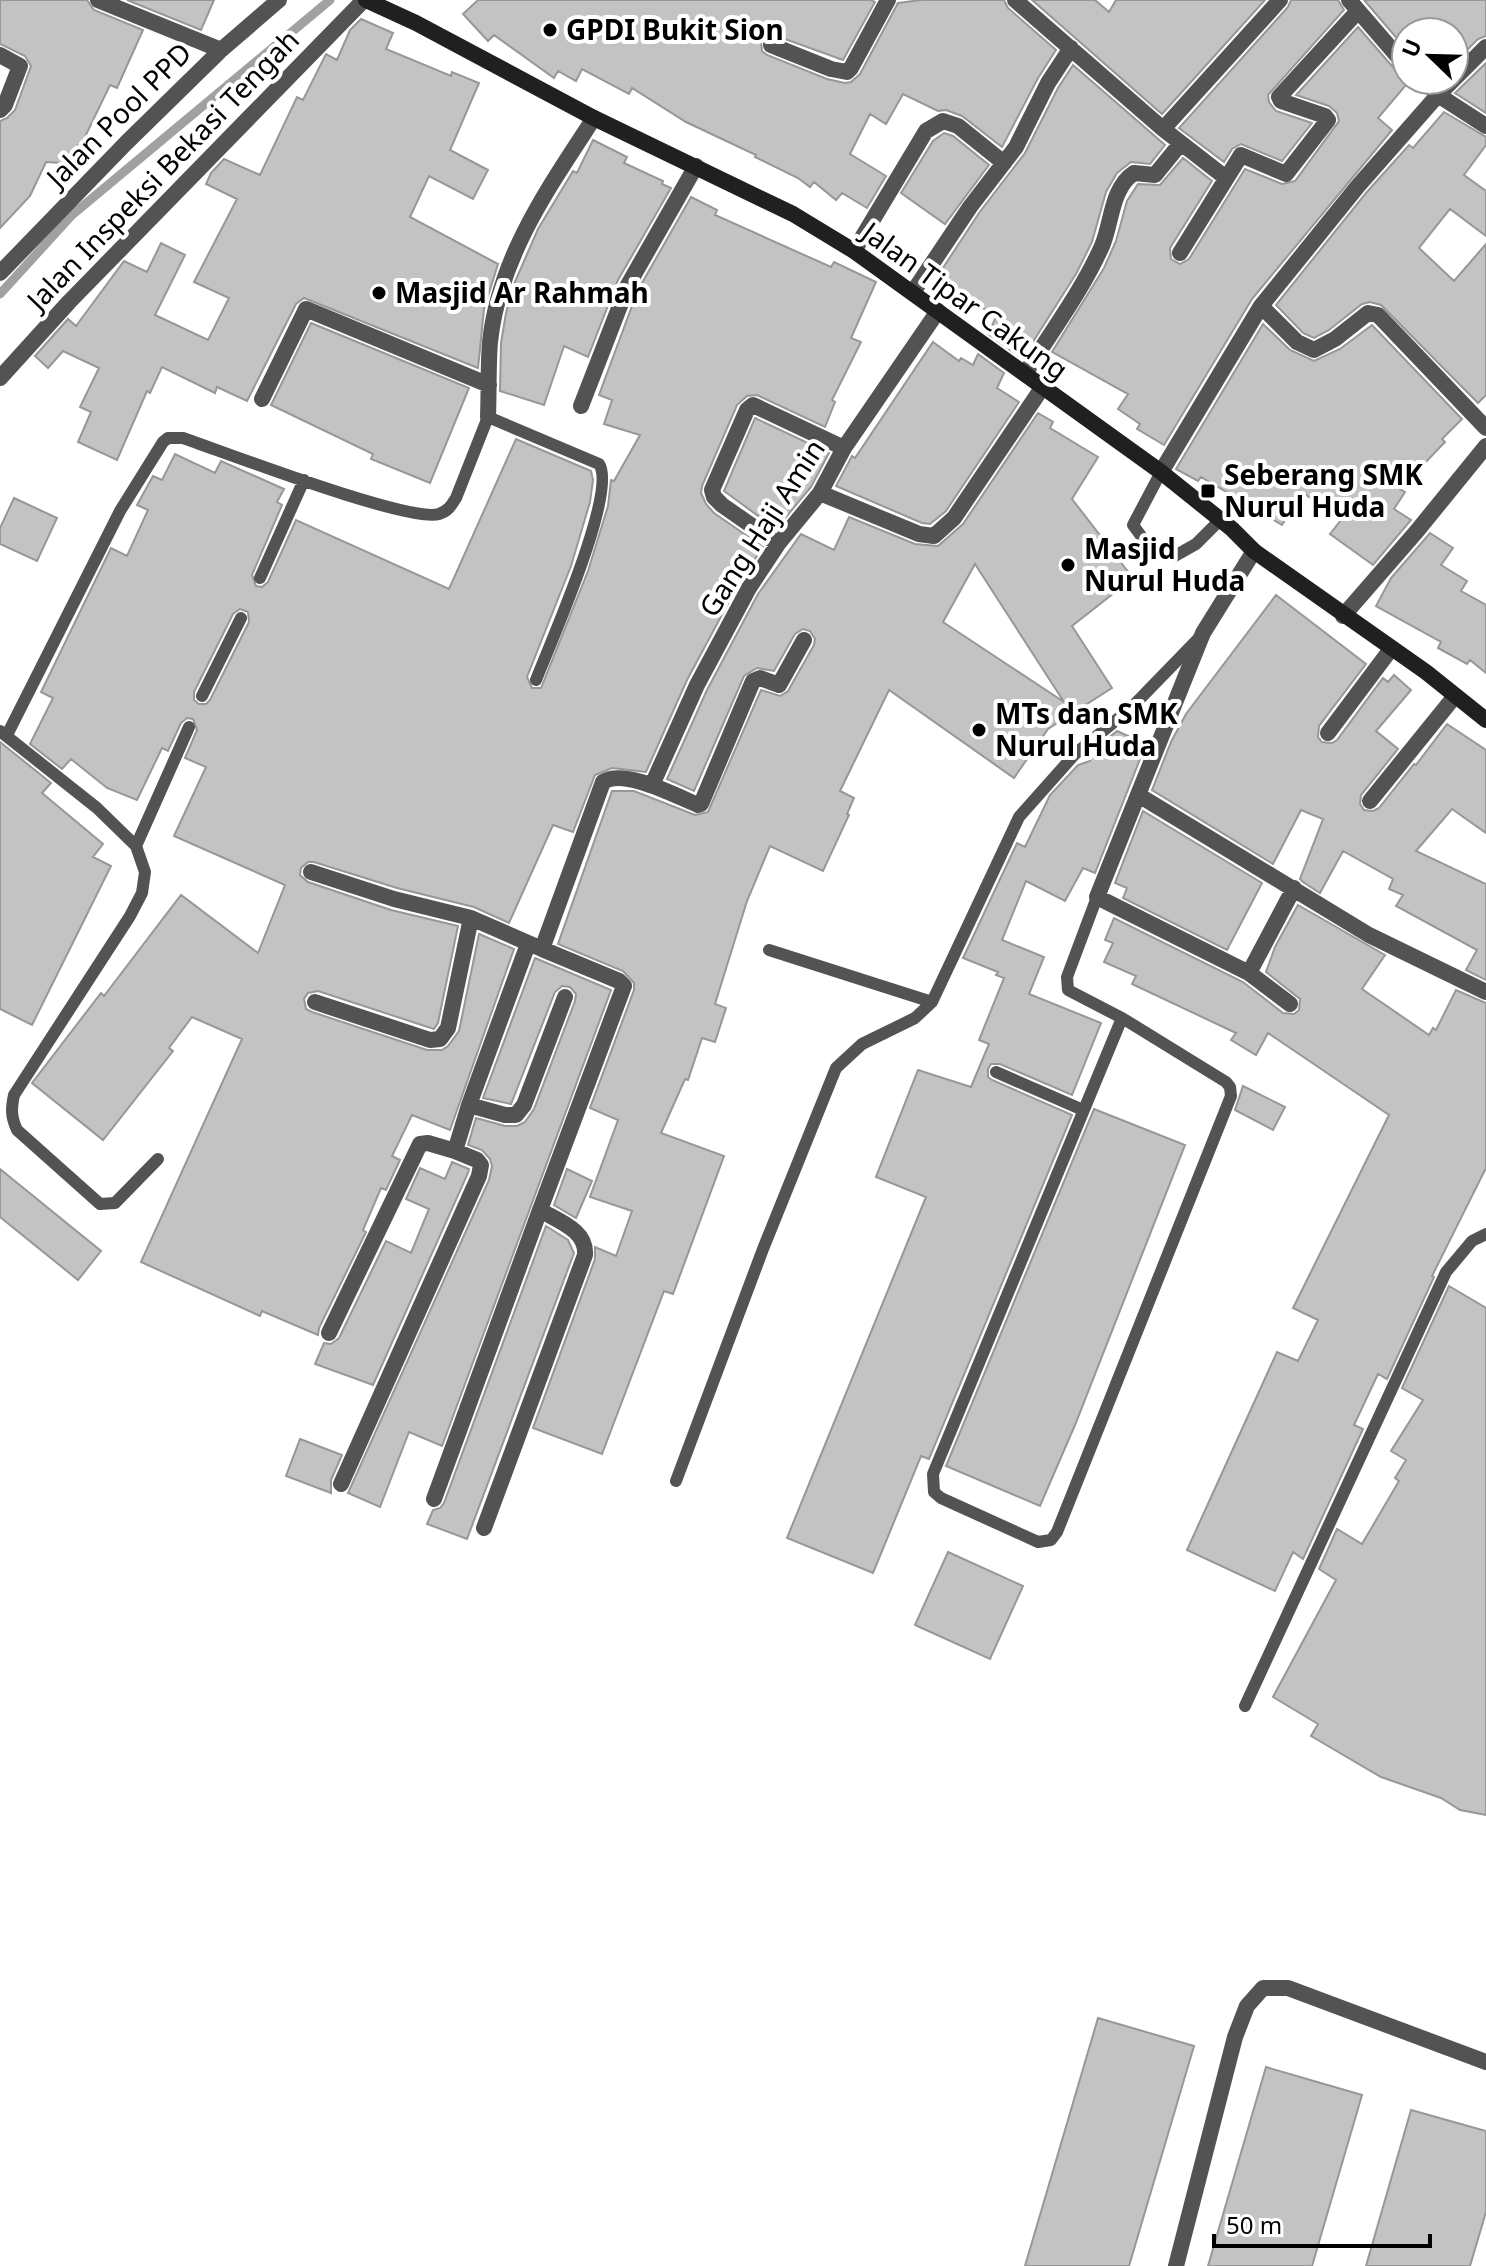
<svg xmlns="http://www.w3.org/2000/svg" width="1486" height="2266" viewBox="0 0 1486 2266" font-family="'Noto Sans',sans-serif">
	<rect width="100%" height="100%" fill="#fff"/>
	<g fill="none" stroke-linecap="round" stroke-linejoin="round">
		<path stroke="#a1a1a1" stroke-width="9" d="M 0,294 L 72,215 L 330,0"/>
	</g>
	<path fill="#c3c3c3" stroke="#979797" stroke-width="2" fill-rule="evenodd" d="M 0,0 L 87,0 L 94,10 L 143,30 L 117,88 L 110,85 L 84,139 L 61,163 L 46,162 L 30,196 L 0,228 L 0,121 L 7,118 L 15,110 L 31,66 L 25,56 L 0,44 Z
		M 127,0 L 214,0 L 201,30 Z
		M 478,0 L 871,0 L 875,2 L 843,60 L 774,35 L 765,36 L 761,42 L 762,51 L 767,55 L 827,79 L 845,83 L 851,82 L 860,74 L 898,3 L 921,0 L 1004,0 L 1008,8 L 1056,50 L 1038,78 L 1002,147 L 962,116 L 946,110 L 938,111 L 903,94 L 886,124 L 870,114 L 850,154 L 886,176 L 867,208 L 842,193 L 836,200 L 814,182 L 810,187 L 798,178 L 755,157 L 756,155 L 686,122 L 632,88 L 629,94 L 582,69 L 576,81 L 558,71 L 554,78 L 494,35 L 488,41 L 463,14 Z
		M 1032,0 L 1095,0 L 1109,12 L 1116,0 L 1265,0 L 1162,114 Z
		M 1291,0 L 1338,0 L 1344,10 L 1268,95 L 1269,102 L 1276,111 L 1312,123 L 1282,161 L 1241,144 L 1232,149 L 1224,162 L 1179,128 L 1288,7 Z
		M 1364,0 L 1486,0 L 1486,36 L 1478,39 L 1454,63 L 1454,32 L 1406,32 L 1406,49 Z
		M 361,19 L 393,33 L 386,49 L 451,76 L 452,72 L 479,83 L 450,150 L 488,170 L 473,199 L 429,176 L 410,217 L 498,264 L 484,309 L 478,368 L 304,298 L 296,304 L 247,401 L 217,387 L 215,393 L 162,367 L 150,393 L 147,391 L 117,460 L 78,442 L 91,412 L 80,407 L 99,368 L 63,351 L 48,368 L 35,356 L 68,319 L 76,326 L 124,261 L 147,272 L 161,243 L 185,255 L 155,315 L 208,340 L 229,298 L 194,282 L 237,199 L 206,184 L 211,173 L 224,159 L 260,175 L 297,97 L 303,100 L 326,54 L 337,60 L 350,30 Z
		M 1358,27 L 1398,73 L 1406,77 L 1406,85 L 1378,118 L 1392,130 L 1252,299 L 1164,445 L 1137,429 L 1140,424 L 1118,409 L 1128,394 L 1052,352 L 1104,268 L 1116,241 L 1127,201 L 1138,184 L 1160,185 L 1183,158 L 1212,181 L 1170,248 L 1171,259 L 1180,264 L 1189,259 L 1245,169 L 1282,184 L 1295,181 L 1339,121 L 1337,113 L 1329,106 L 1296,95 Z
		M 1486,63 L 1486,113 L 1455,93 Z
		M 1073,65 L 1165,145 L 1150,164 L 1131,162 L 1117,173 L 1106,192 L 1092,242 L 1076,274 L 1031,345 L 1019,339 L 1013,352 L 988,334 L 996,317 L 937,277 L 979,213 L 1025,153 L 1058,88 Z
		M 1444,112 L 1486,137 L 1486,145 L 1464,175 L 1486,191 L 1486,236 L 1450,209 L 1419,248 L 1454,281 L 1486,244 L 1486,395 L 1478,403 L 1381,305 L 1370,302 L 1362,304 L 1329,330 L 1314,338 L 1303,333 L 1276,305 L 1366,193 L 1409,145 L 1413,148 Z
		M 944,133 L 953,136 L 989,165 L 945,224 L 901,193 L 933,141 Z
		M 593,140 L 627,157 L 624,163 L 663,181 L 662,184 L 671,188 L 618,280 L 588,357 L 564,346 L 544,405 L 500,391 L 501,343 L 506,313 L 514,284 L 538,229 L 573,171 L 577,173 Z
		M 691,197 L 717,210 L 715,215 L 831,267 L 834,262 L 876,282 L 851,338 L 861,342 L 832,400 L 835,402 L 825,427 L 757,395 L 747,396 L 737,405 L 702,486 L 701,493 L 706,504 L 714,513 L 763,547 L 739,583 L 687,680 L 646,772 L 612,768 L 595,775 L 573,832 L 553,825 L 509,923 L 474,907 L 397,888 L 314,862 L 308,862 L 301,868 L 300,875 L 308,882 L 391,910 L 458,926 L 438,1023 L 434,1029 L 318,991 L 308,993 L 304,999 L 306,1009 L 312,1012 L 427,1050 L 442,1050 L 448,1046 L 459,1031 L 479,934 L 514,949 L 450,1130 L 412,1115 L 392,1156 L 400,1160 L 386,1190 L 381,1188 L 363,1230 L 366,1232 L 319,1328 L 318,1335 L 262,1311 L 260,1316 L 141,1262 L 242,1039 L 192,1017 L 169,1048 L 173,1051 L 103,1140 L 32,1083 L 101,993 L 104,996 L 181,895 L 258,953 L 285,885 L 174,836 L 206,767 L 185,758 L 197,730 L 193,719 L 187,718 L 181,723 L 168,751 L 162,748 L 137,800 L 107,788 L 71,759 L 62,769 L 30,744 L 53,698 L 41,692 L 111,548 L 127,556 L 148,510 L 137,505 L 153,476 L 162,480 L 175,454 L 215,473 L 221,461 L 284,489 L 277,502 L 282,505 L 252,575 L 256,586 L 262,587 L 268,582 L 296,520 L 449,589 L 516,439 L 591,471 L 593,480 L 590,502 L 571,566 L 527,677 L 532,688 L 541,688 L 588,571 L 608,506 L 611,480 L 614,481 L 640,435 L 604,424 L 612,400 L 599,395 L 638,290 ZM 240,609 L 248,612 L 249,622 L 210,700 L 206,704 L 199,704 L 194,700 L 194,692 L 233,614 Z
		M 311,323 L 469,388 L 430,483 L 371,459 L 373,454 L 271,405 Z
		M 1263,324 L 1290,350 L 1314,361 L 1340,349 L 1372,325 L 1462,419 L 1442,439 L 1445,442 L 1400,489 L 1405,492 L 1394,509 L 1411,520 L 1373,565 L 1330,534 L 1341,520 L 1302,492 L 1282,525 L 1201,477 L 1198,481 L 1176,469 Z
		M 933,342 L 959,361 L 961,358 L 973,365 L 978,354 L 1004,373 L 997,388 L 1019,402 L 946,511 L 930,524 L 922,523 L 836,486 L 852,456 L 855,458 Z
		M 1038,413 L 1053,422 L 1050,428 L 1098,457 L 1072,499 L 1133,578 L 1072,626 L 1112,688 L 1048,729 L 1014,778 L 889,690 L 840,791 L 854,798 L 847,814 L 849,815 L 823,871 L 770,846 L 747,901 L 715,1004 L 726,1008 L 715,1042 L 702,1038 L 688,1080 L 685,1079 L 661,1133 L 724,1156 L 673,1294 L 664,1291 L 602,1454 L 533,1428 L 595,1259 L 595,1247 L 616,1256 L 632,1211 L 590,1197 L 618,1120 L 590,1108 L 634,990 L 634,983 L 623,971 L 558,944 L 612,791 L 634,791 L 695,815 L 708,812 L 761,690 L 780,696 L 788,691 L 814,645 L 815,639 L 810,631 L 803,629 L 795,634 L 774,671 L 757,668 L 744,676 L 694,791 L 667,779 L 707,690 L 758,594 L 801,534 L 834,550 L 849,517 L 915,544 L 938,546 L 963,524 ZM 975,564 L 1064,702 L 943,622 Z
		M 755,418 L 829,453 L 811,487 L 776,529 L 724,491 Z
		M 14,498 L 57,518 L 37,561 L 0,544 L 0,528 Z
		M 1430,533 L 1453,548 L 1441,565 L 1467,581 L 1461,591 L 1486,605 L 1486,673 L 1470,660 L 1467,664 L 1438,648 L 1441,642 L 1376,606 L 1391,578 Z
		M 1276,595 L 1366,664 L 1319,726 L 1318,737 L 1322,742 L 1332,743 L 1337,740 L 1383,678 L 1388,682 L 1394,675 L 1411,690 L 1376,731 L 1398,749 L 1361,795 L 1360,804 L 1364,810 L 1373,811 L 1379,808 L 1414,764 L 1416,765 L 1447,724 L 1486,750 L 1486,833 L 1452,809 L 1416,851 L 1486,884 L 1486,980 L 1466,970 L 1477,950 L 1396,906 L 1403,895 L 1389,889 L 1393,879 L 1343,851 L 1320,893 L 1303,882 L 1300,879 L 1323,819 L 1301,810 L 1273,864 L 1152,790 L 1171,742 L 1186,714 Z
		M 1117,731 L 1146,744 L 1095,873 L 1083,868 L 1065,901 L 1026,881 L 1002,940 L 1044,957 L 1029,994 L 1101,1023 L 1072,1095 L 1000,1064 L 991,1064 L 988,1069 L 988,1077 L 992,1080 L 1072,1115 L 929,1459 L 921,1456 L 873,1573 L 787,1538 L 926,1197 L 876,1177 L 918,1070 L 971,1087 L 989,1044 L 979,1040 L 1004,978 L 996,975 L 998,972 L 963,958 L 1017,843 L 1025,847 L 1050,795 L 1078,765 L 1090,761 L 1095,749 Z
		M 0,742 L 51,783 L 42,793 L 103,844 L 93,857 L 111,866 L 32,1025 L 0,1009 Z
		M 1143,811 L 1262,883 L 1227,950 L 1123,898 L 1127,888 L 1115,883 Z
		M 1298,905 L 1385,955 L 1362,989 L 1429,1035 L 1433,1028 L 1436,1030 L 1456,990 L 1486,1003 L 1486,1168 L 1432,1276 L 1434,1277 L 1387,1379 L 1378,1374 L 1354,1425 L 1363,1429 L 1303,1559 L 1293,1552 L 1275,1591 L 1187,1550 L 1277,1352 L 1298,1361 L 1318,1320 L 1293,1308 L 1389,1115 L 1268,1033 L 1256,1055 L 1231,1040 L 1236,1033 L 1132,984 L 1136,976 L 1104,962 L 1113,943 L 1105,940 L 1114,918 L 1243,982 L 1283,1013 L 1294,1014 L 1299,1010 L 1300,999 L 1266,972 L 1275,947 Z
		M 535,958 L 611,990 L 442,1446 L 409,1432 L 380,1507 L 348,1493 L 489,1180 L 492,1166 L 490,1159 L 482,1150 L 468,1145 L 476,1118 L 505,1126 L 517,1126 L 525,1122 L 534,1109 L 575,1001 L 576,994 L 570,987 L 562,986 L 555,992 L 511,1104 L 483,1098 Z
		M 1243,1086 L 1285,1107 L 1273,1130 L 1235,1110 Z
		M 1094,1109 L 1185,1145 L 1075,1425 L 1040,1506 L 946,1466 Z
		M 452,1162 L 469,1169 L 468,1173 L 373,1385 L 315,1364 L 324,1343 L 331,1344 L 339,1338 L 386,1241 L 411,1253 L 429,1209 L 406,1199 L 420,1168 L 445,1179 Z
		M 0,1169 L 101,1251 L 78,1280 L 0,1217 Z
		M 567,1169 L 592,1181 L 576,1218 L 554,1205 Z
		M 546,1226 L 568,1240 L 574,1253 L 467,1539 L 427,1524 L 433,1510 L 440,1508 L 444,1503 Z
		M 1449,1286 L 1486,1308 L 1486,1815 L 1460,1810 L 1441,1798 L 1381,1777 L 1311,1736 L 1318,1724 L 1273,1697 L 1336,1580 L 1319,1569 L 1337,1529 L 1362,1544 L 1399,1481 L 1395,1478 L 1406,1460 L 1391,1451 L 1423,1400 L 1402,1388 Z
		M 300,1439 L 342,1455 L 331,1480 L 331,1493 L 286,1476 Z
		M 948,1552 L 1023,1586 L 990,1659 L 915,1625 Z
		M 1098,2018 L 1194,2046 L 1129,2266 L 1025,2266 Z
		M 1266,2067 L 1362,2095 L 1312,2266 L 1208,2266 Z
		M 1411,2110 L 1486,2131 L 1486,2212 L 1470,2266 L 1366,2266 Z"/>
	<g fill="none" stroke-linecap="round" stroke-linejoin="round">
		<path stroke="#535353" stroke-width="12" d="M 1161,472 L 1133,525 L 1147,544 L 1173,557 L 1196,544 L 1220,520
			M 260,578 L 304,480
			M 202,696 L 241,618
			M 0,731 L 97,808 L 136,846 L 145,872 L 142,893 L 130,916 L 14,1095 C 11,1109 11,1117 17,1130 L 100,1204 L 115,1203 L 158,1159
			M 7,735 L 120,511 L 163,442 L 168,438 L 183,438 C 224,452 408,523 439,514 C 448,511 451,506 456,498 L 488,417 L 599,464 C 618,491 550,644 536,680
			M 136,846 L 189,727
			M 1097,897 L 1067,977 L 1068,990 L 1122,1018 L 1226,1082 L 1230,1087 L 1231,1096 L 1057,1532 L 1051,1540 L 1038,1542 L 941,1498 L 934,1492 L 933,1474 L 1122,1018
			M 769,950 L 932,1002
			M 996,1072 L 1083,1110
			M 676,1481 L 763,1249 L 836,1068 L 862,1044 L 915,1018 L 932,1002 L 1019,817 L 1075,754 L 1131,708 L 1200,637
			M 1245,1706 L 1446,1272 L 1472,1241 L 1486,1234"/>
		<path stroke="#535353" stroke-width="16" d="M 98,0 L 221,50
			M 1015,0 L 1163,129 L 1226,178
			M 1349,0 L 1406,66
			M 771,45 L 831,69 L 847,72 L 851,68 L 888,0
			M 0,55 L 20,66 L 5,105 L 0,110
			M 1422,80 L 1438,95 L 1486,126
			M 1163,129 L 1280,0
			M 854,251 L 926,131 L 943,121 L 958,126 L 1004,163
			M 1180,253 L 1241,155 L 1286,174 L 1328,120 L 1325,116 L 1281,101 L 1279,97 L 1358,11
			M 0,273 L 126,143 L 221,50 L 279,0
			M 913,292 L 970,207 L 1016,147 L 1048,83 L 1071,48
			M 1261,306 L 1297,342 L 1314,350 L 1335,339 L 1368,313 L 1378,315 L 1486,428
			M 1025,374 C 1051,332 1082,291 1102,246 C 1112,223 1111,188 1134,173 L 1155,175 L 1181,143
			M 0,378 L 69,302 L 364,0
			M 262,399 L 306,309 L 489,385
			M 581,406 L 628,285 L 696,166
			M 488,417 C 489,392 488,366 490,342 C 499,257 549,187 594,118
			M 1161,472 L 1261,306 L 1358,186 L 1438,95 L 1486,47
			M 820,493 L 919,534 L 934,536 L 954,518 L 1042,388
			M 778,544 L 722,505 L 714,497 L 712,490 L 747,410 L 753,405 L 844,448
			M 1254,551 L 1203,633 L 1097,897 L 1249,973 L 1290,1004
			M 1343,616 L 1417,531 L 1486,446
			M 1328,733 L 1391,649
			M 652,785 L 697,685 L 749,588 L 778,544 L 820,493 L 844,448 L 938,311
			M 1140,796 L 1369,935 L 1486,992
			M 1370,801 L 1455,696
			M 311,872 L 394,899 L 471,918 L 542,949 L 603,782 C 624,768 676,796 698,805 L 701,804 L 753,681 L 760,678 L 779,685 L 804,640
			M 1249,973 L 1294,888
			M 315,1002 L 430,1040 L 440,1039 L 448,1028 L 471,918
			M 469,1105 L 505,1115 L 516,1115 L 524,1105 L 565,997
			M 540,1210 L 624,986 L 619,981 L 542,949
			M 329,1333 L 420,1144 L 428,1143 L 455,1151
			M 341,1484 L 479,1176 L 481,1165 L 477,1160 L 455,1151 L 469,1105 L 528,944
			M 434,1499 L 540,1210 C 558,1221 587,1230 585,1255 L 484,1528
			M 1176,2266 L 1235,2037 L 1247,2006 L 1263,1988 L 1288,1988 L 1486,2062"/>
		<path stroke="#202020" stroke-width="16" d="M 366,0 L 416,23 L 594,118 L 793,214 L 854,251 L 1161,472 L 1232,529 L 1254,551 L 1426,672 L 1486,720"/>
	</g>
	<g fill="#000" stroke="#fff" stroke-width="3">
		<circle cx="550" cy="30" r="8"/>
		<circle cx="379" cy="293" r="8"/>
		<rect x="1200" y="483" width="16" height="16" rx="4"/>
		<circle cx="1068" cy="565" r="8"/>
		<circle cx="979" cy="730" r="8"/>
	</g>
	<g text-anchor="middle" stroke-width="8" stroke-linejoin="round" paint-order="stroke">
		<g font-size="28" font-weight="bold" fill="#000" stroke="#fff" text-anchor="start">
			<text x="566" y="40">GPDI Bukit Sion</text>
			<text x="395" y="303">Masjid Ar Rahmah</text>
			<text x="1224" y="485">Seberang SMK<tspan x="1224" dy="32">Nurul Huda</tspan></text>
			<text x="1084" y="559">Masjid<tspan x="1084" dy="32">Nurul Huda</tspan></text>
			<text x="995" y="724">MTs dan SMK<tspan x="995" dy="32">Nurul Huda</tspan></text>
		</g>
		<g font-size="28" fill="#000" stroke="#fff">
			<text transform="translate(119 115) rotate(-45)" y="10">Jalan Pool PPD</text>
			<text transform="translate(163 170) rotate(-46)" y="10">Jalan Inspeksi Bekasi Tengah</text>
			<text transform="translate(965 301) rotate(36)" y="10">Jalan Tipar Cakung</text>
			<text transform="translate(762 528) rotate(-57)" y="10">Gang Haji Amin</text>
		</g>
	</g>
	<g transform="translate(1430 56) rotate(293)"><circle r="38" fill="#ffffff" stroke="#999999" stroke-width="2"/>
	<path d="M0-6L14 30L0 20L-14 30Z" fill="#000000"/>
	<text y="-12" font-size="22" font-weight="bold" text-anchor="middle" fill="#000000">U</text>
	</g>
	<path d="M1214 2234v12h216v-12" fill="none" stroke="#000000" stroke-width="4"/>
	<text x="1226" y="2234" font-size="24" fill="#000000" stroke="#ffffff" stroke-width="6" paint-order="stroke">50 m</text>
</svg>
